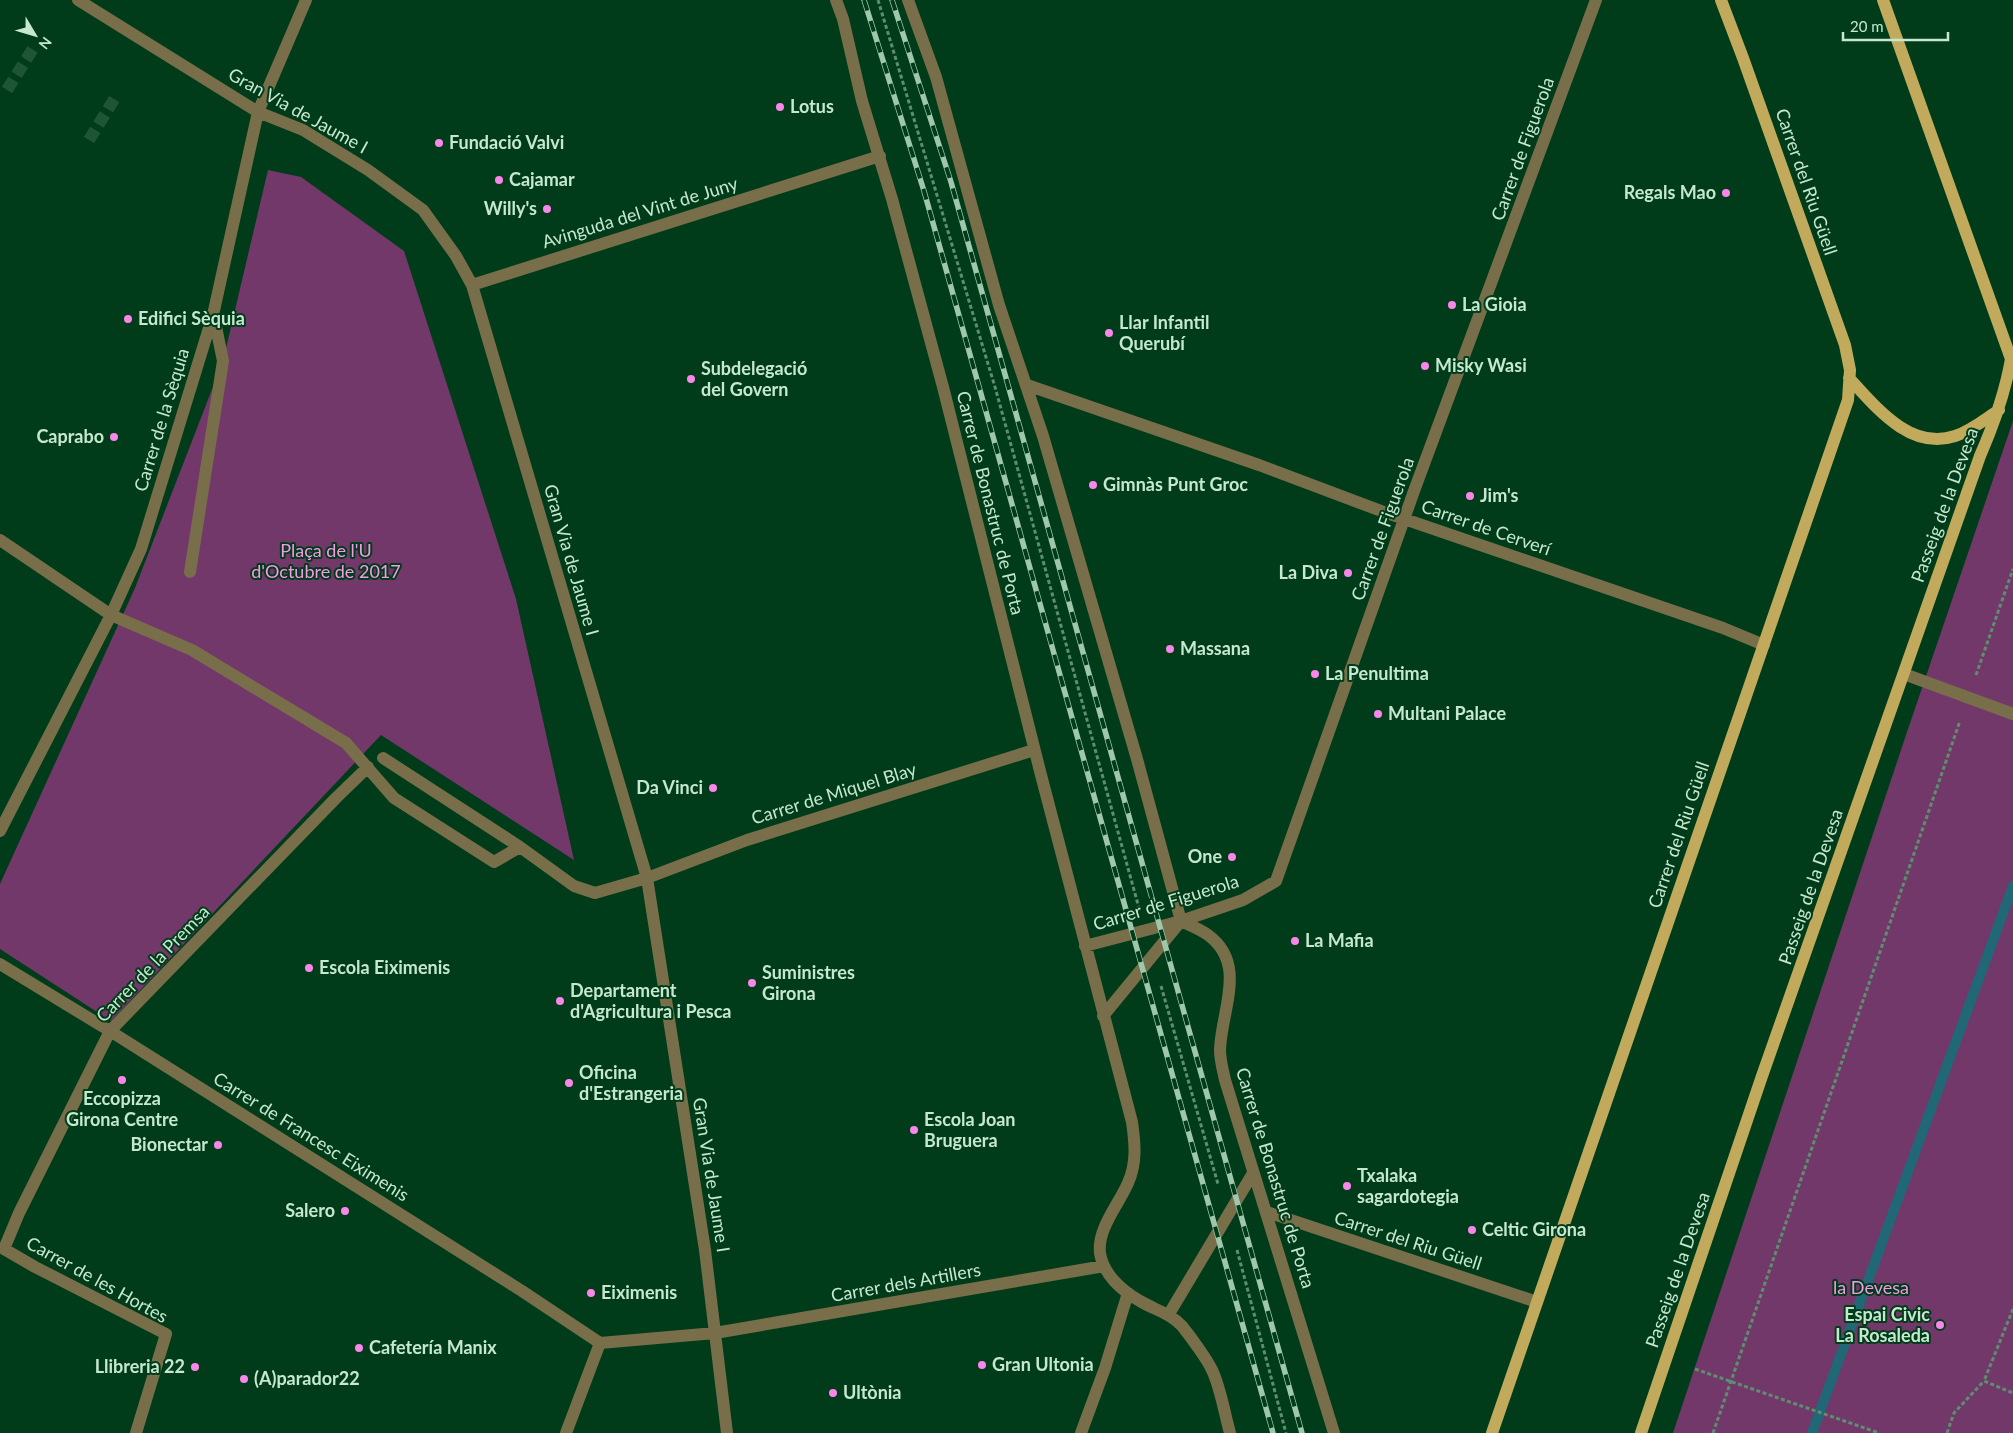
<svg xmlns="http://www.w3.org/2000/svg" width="2013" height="1433" viewBox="0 0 2013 1433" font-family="Lato,sans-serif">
	<rect width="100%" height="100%" fill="#003c1a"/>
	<path fill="#72386a" d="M 268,170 L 301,177 L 404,251 L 516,599 L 574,860 L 381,735 L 111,1021 L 0,949 L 0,884 L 135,588 L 223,361 Z
		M 2013,421 L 2013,1433 L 1673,1433 L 1906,735 Z"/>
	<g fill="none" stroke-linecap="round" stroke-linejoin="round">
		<path stroke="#216876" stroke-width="10" d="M 1812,1433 L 2013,886"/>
		<path stroke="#1e5635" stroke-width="12" stroke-dasharray="12 6" stroke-linecap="butt" d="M 7,90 L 34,47
			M 89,140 L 115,98"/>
		<path stroke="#5e8e70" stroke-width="3" stroke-dasharray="4 2.5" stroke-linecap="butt" d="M 878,0 L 995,387 L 1139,908
			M 1976,675 L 2013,569
			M 1161,986 L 1218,1184
			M 1237,1250 L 1286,1433
			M 2013,1309 L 1984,1381 L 2013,1393
			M 1695,1369 L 1879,1433
			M 1713,1433 L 1960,721
			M 1947,1433 L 1954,1413 L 1984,1381"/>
		<path stroke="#796e4a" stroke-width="12" d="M 78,0 L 258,112 L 303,130 L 368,170 L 423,210 L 456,256 L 472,285 L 647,878 L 705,1250 L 727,1433
			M 836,0 L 843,19 L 862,101 L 892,199 L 943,387 L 1041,775 L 1132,1122 C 1135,1143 1137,1163 1128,1183 C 1119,1204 1097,1229 1100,1253 C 1103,1274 1122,1291 1140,1301 C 1155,1310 1170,1313 1182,1326 C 1190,1336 1207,1359 1212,1370 C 1220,1386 1225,1415 1230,1433
			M 908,0 L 936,77 L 999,305 L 1043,436 L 1137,759 L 1181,921 C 1189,925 1200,929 1208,935 C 1248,964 1221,1011 1220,1050 C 1220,1060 1223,1071 1225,1080 L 1334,1433
			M 472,285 L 880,156
			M 1027,385 L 1259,465 L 1384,512 L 1723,628 L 1764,645
			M 0,540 L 111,615 L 192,650 L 346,743 L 394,798 L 494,862 L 520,847
			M 190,572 L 223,361 L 214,317
			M 1904,674 L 2013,714
			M 383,758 L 520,847 L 574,886 L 595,893 L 647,878 L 747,840 L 1034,750
			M 0,831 L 111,615 L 141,549 L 213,315 L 258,112 L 306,0
			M 1085,946 L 1181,921 L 1243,900 L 1276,881 L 1414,491 L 1596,0
			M 0,964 L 110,1031 L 522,1291 L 600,1343
			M 1103,1016 L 1181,921
			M 1267,1212 L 1537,1302
			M 1169,1314 L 1253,1173
			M 600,1343 L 715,1333 L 1104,1266
			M 136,1433 L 166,1334 L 35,1267 L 4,1249 L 19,1213 L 110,1031 L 336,798 L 368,767
			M 566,1433 L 600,1343
			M 1081,1433 L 1105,1368 L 1128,1293"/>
		<path stroke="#c2aa5c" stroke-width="12" d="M 1849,378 C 1876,407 1910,451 1955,436 C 1971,431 1985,419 1999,410
			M 1492,1433 L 1848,400 L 1850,370 L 1845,345 L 1743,58 L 1721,0
			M 1641,1433 L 1762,1076 L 1980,456 C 1994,424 2005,393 2011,359 L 1883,0"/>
		<g stroke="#9fc7ac" stroke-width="5.5">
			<path id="rail" d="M 864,0 L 924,191 L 1273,1433
				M 892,0 L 951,182 L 1302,1433"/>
		</g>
		<use href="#rail" stroke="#003c1a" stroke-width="4" stroke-dasharray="11" stroke-linecap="butt"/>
	</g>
	<g fill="#f987e9" stroke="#003c1a" stroke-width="2">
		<circle cx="780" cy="107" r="5"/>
		<circle cx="439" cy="143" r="5"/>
		<circle cx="499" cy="180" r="5"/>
		<circle cx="1726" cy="193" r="5"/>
		<circle cx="547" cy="209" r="5"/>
		<circle cx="1452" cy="305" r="5"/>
		<circle cx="128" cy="319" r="5"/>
		<circle cx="1109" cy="333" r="5"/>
		<circle cx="1425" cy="366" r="5"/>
		<circle cx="691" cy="379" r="5"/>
		<circle cx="114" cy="437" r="5"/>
		<circle cx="1093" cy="485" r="5"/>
		<circle cx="1470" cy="496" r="5"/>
		<circle cx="1348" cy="573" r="5"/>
		<circle cx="1170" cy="649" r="5"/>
		<circle cx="1315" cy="674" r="5"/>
		<circle cx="1378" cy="714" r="5"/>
		<circle cx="713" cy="788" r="5"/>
		<circle cx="1232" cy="857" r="5"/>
		<circle cx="1295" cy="941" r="5"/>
		<circle cx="309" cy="968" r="5"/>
		<circle cx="752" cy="983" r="5"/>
		<circle cx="560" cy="1001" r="5"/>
		<circle cx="122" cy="1080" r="5"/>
		<circle cx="569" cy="1083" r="5"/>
		<circle cx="914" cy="1130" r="5"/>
		<circle cx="218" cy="1145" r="5"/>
		<circle cx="1347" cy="1186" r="5"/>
		<circle cx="345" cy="1211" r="5"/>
		<circle cx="1472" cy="1230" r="5"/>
		<circle cx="591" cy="1293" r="5"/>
		<circle cx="1940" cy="1325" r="5"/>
		<circle cx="359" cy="1348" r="5"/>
		<circle cx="982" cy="1365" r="5"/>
		<circle cx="195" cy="1367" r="5"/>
		<circle cx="244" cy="1379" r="5"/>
		<circle cx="833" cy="1393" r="5"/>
	</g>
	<g text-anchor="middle" stroke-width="4" stroke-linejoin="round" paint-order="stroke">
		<g font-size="18" font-weight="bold" fill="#c5e8ce" stroke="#003c1a" text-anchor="start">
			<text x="790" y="113">Lotus</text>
			<text x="449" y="149">Fundació Valvi</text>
			<text x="509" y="186">Cajamar</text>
			<text x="1716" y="199" text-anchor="end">Regals Mao</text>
			<text x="537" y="215" text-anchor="end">Willy's</text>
			<text x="1462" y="311">La Gioia</text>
			<text x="138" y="325">Edifici Sèquia</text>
			<text x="1119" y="329">Llar Infantil<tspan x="1119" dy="21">Querubí</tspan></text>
			<text x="1435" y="372">Misky Wasi</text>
			<text x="701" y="375">Subdelegació<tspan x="701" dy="21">del Govern</tspan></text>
			<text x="104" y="443" text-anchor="end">Caprabo</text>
			<text x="1103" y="491">Gimnàs Punt Groc</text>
			<text x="1480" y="502">Jim's</text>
			<text x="1338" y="579" text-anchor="end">La Diva</text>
			<text x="1180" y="655">Massana</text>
			<text x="1325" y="680">La Penultima</text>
			<text x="1388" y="720">Multani Palace</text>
			<text x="703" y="794" text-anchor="end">Da Vinci</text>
			<text x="1222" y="863" text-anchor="end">One</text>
			<text x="1305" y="947">La Mafia</text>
			<text x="319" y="974">Escola Eiximenis</text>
			<text x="762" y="979">Suministres<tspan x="762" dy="21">Girona</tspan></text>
			<text x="570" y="997">Departament<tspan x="570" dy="21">d'Agricultura i Pesca</tspan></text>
			<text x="579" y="1079">Oficina<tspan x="579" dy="21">d'Estrangeria</tspan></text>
			<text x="122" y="1105" text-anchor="middle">Eccopizza<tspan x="122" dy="21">Girona Centre</tspan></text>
			<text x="924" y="1126">Escola Joan<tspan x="924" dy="21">Bruguera</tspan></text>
			<text x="208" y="1151" text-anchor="end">Bionectar</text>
			<text x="1357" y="1182">Txalaka<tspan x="1357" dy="21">sagardotegia</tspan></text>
			<text x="335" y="1217" text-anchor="end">Salero</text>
			<text x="1482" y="1236">Celtic Girona</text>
			<text x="601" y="1299">Eiximenis</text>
			<text x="1930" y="1321" text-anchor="end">Espai Civic<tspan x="1930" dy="21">La Rosaleda</tspan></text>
			<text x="369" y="1354">Cafetería Manix</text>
			<text x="992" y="1371">Gran Ultonia</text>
			<text x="185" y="1373" text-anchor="end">Llibreria 22</text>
			<text x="254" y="1385">(A)parador22</text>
			<text x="843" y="1399">Ultònia</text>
		</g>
		<g font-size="18" fill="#c5e8ce" stroke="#003c1a">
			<text transform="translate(298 111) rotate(29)" y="6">Gran Via de Jaume I</text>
			<text transform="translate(1523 149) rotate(-70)" y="6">Carrer de Figuerola</text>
			<text transform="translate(1806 182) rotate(71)" y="6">Carrer del Riu Güell</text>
			<text transform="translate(640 213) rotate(-17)" y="6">Avinguda del Vint de Juny</text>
			<text transform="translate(162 420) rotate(-73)" y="6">Carrer de la Sèquia</text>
			<text transform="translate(990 503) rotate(76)" y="6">Carrer de Bonastruc de Porta</text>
			<text transform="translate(1945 505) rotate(-70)" y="6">Passeig de la Devesa</text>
			<text transform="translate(1486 528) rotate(19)" y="6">Carrer de Cerverí</text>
			<text transform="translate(1383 529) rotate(-70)" y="6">Carrer de Figuerola</text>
			<text transform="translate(571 560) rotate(74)" y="6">Gran Via de Jaume I</text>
			<text transform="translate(834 794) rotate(-17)" y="6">Carrer de Miquel Blay</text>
			<text transform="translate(1679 835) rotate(-71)" y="6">Carrer del Riu Güell</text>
			<text transform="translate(1811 887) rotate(-71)" y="6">Passeig de la Devesa</text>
			<text transform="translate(1166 903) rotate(-17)" y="6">Carrer de Figuerola</text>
			<text transform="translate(153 964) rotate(-46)" y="6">Carrer de la Premsa</text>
			<text transform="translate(311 1137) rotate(32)" y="6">Carrer de Francesc Eiximenis</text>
			<text transform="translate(711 1175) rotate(81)" y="6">Gran Via de Jaume I</text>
			<text transform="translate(1275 1178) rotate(73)" y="6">Carrer de Bonastruc de Porta</text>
			<text transform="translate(1408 1241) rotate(18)" y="6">Carrer del Riu Güell</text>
			<text transform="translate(1678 1270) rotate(-71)" y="6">Passeig de la Devesa</text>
			<text transform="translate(97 1280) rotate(29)" y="6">Carrer de les Hortes</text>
			<text transform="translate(906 1283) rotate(-10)" y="6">Carrer dels Artillers</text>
		</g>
		<g font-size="18" fill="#f799e9" stroke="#003c1a">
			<text x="326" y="557">Plaça de l'U<tspan x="326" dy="21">d'Octubre de 2017</tspan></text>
			<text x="1871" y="1294">la Devesa</text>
		</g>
	</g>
	<g transform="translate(35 35) rotate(128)" stroke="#003c1a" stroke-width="4" paint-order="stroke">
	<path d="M0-4L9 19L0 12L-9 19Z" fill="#c5e8ce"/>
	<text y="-8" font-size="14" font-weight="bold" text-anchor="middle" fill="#c5e8ce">N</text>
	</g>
	<path d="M1843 32v8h105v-8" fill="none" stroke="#c5e8ce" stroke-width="2.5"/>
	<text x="1850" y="32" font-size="15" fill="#c5e8ce" stroke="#003c1a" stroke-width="4" paint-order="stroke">20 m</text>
</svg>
